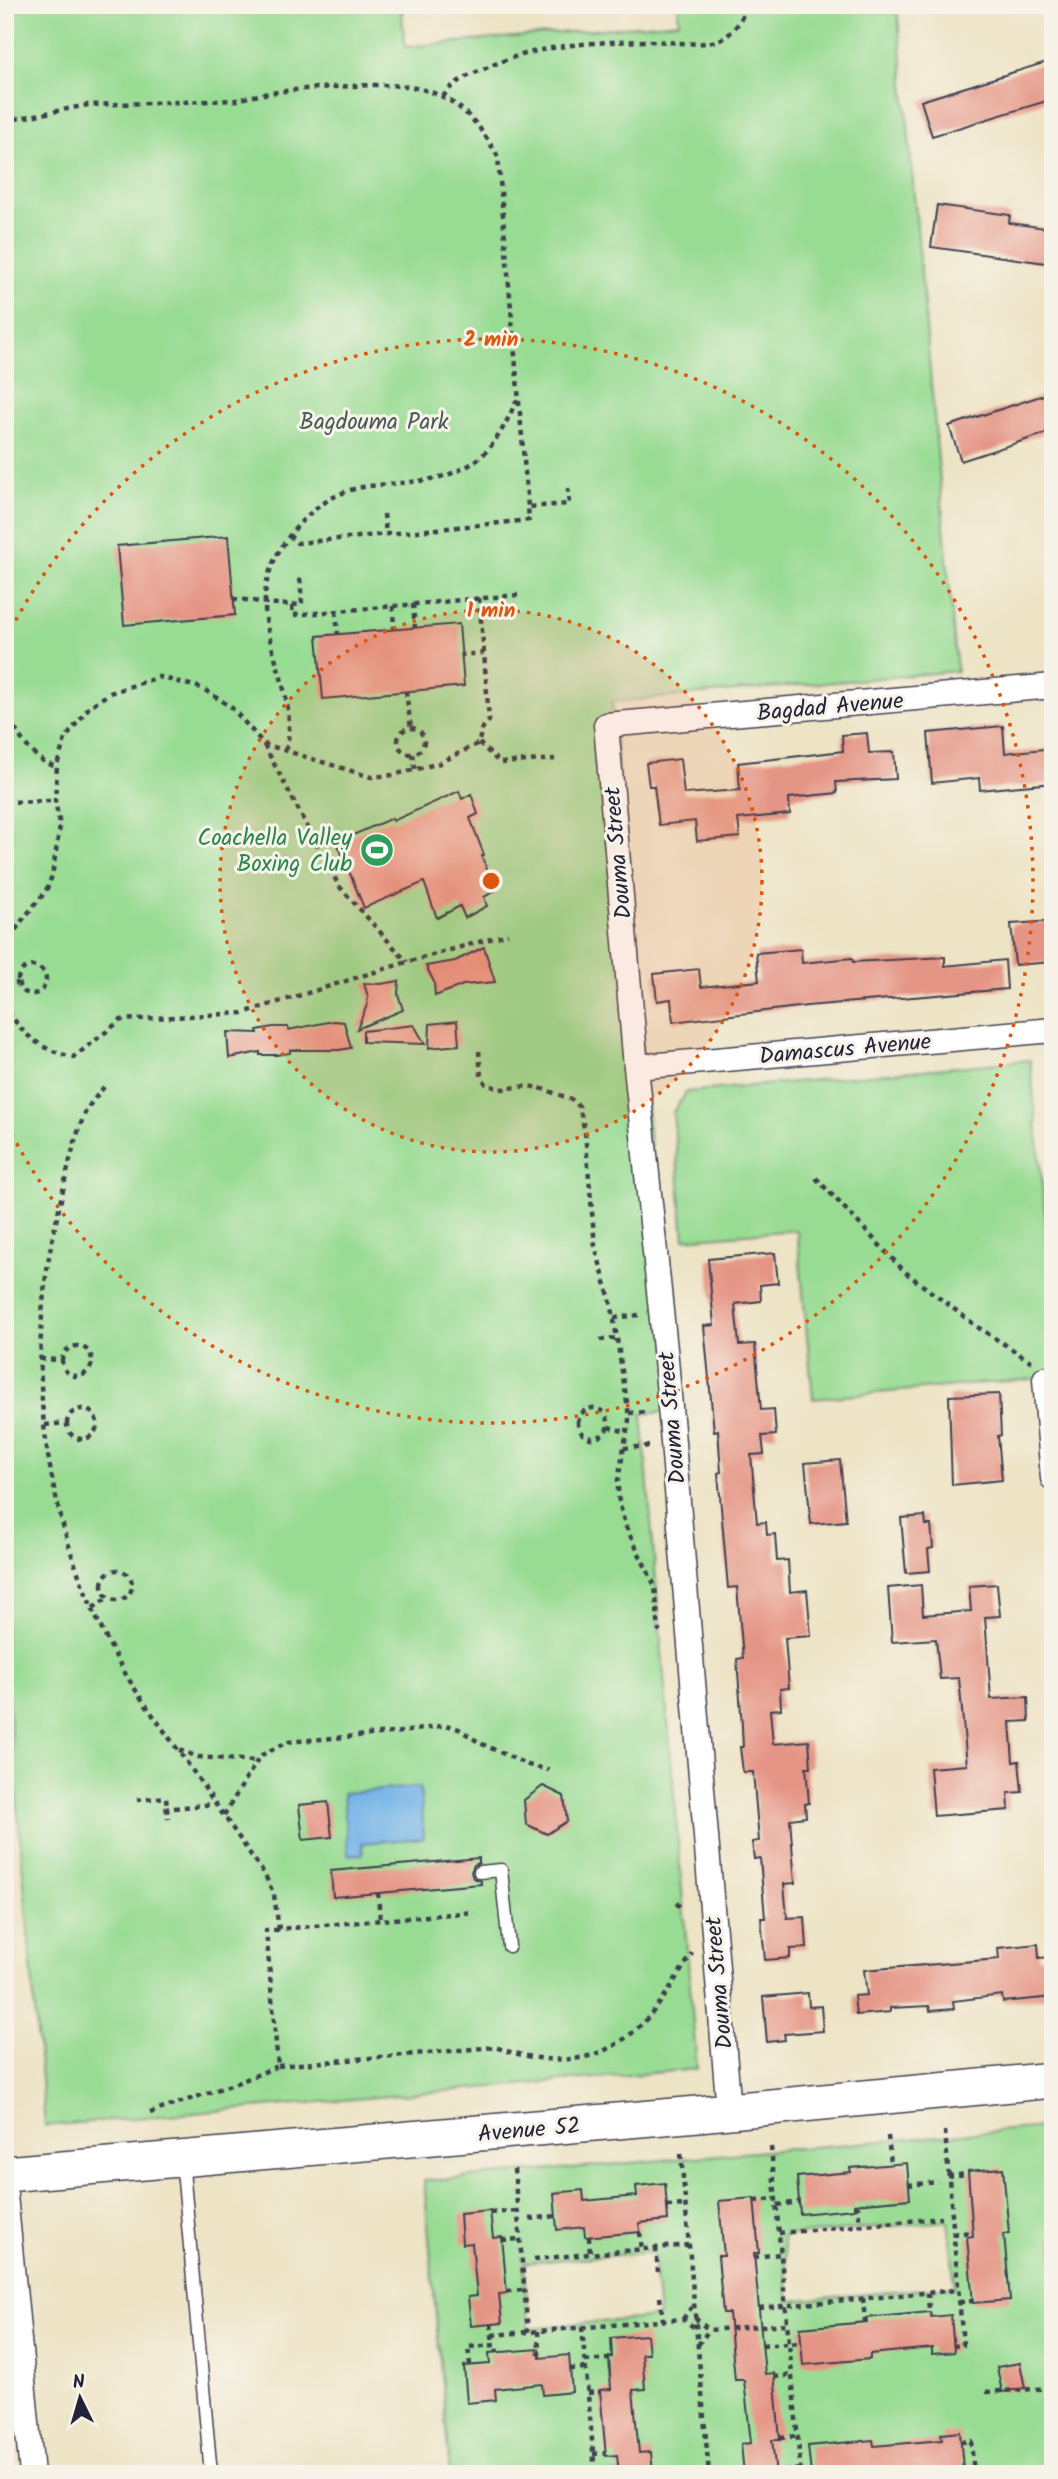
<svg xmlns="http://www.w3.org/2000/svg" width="1058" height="2479" viewBox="0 0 1058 2479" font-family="Kalam,sans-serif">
	<rect width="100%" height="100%" fill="#f7f3e8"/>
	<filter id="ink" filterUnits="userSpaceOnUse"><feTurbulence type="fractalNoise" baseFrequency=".0143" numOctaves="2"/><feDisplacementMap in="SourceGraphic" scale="14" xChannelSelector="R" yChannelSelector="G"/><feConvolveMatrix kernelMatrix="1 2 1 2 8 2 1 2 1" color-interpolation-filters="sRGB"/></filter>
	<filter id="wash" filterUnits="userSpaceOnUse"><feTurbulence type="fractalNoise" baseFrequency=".00686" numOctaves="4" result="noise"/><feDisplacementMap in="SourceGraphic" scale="28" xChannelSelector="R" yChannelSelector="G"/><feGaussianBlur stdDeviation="1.57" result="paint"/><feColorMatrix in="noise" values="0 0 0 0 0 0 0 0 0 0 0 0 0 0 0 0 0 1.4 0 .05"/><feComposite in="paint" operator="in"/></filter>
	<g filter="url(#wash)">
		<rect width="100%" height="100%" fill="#ede3c5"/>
		<path fill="#98db93" stroke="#5d7e67" stroke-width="2" fill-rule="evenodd" d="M 5,5 L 401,5 L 405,47 L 679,22 L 678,5 L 897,5 L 957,671 L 612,702 L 673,1411 L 642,1414 L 697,2069 L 45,2126 L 5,1663 Z
			M 1030,1060 L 1053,1296 L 1053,1377 L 813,1399 L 797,1230 L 684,1239 L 673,1112 L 687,1092 Z
			M 1053,2126 L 1053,2474 L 450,2474 L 424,2181 ZM 948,2221 L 955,2286 L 789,2301 L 783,2236 ZM 653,2252 L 659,2317 L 529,2328 L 524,2263 Z"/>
		<path fill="#73b4e8" stroke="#4a6b92" stroke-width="2" d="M 420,1787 L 424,1838 L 362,1843 L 363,1854 L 348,1855 L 343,1793 Z"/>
		<g id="blocks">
			<path fill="#e59585" d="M 1053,60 L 1053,99 L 932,136 L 921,101 Z
				M 937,205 L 1010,215 L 1009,223 L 1053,229 L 1053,264 L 931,247 Z
				M 1053,392 L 1053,431 L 961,461 L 949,426 Z
				M 228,536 L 235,615 L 124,625 L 117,546 Z
				M 459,624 L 464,686 L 323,699 L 317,636 Z
				M 1003,726 L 1005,753 L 1053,748 L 1053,783 L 980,790 L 979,778 L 932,783 L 928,733 Z
				M 867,733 L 869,753 L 894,752 L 896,779 L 836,782 L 837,793 L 789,798 L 790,814 L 738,819 L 740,837 L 697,841 L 695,821 L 659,825 L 654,786 L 649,786 L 646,763 L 680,759 L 684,794 L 740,790 L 738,763 L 843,751 L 842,735 Z
				M 459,791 L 462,799 L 471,794 L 478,814 L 470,818 L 484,855 L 482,856 L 495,891 L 484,897 L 487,906 L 465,918 L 460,906 L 437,918 L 424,882 L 364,908 L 337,842 L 392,818 L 393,821 Z
				M 1053,921 L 1053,962 L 1015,965 L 1011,924 Z
				M 484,947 L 495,982 L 463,985 L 435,996 L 434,982 L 426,966 L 455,961 Z
				M 801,949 L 802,963 L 852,958 L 853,962 L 945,957 L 945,966 L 1005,960 L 1007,989 L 807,1006 L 673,1022 L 671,999 L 657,1001 L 654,974 L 699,969 L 701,987 L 759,981 L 756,953 Z
				M 399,981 L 398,994 L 403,1010 L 357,1029 L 367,1005 L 368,997 L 364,983 L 381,984 Z
				M 333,1021 L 344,1022 L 351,1048 L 339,1050 L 290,1050 L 290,1053 L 276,1055 L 260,1055 L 260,1052 L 229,1058 L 227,1032 L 258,1033 L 257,1030 L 273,1027 L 288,1027 L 288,1030 Z
				M 457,1021 L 459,1045 L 429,1048 L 430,1024 Z
				M 414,1025 L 425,1044 L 363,1042 L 363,1031 Z
				M 775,1253 L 778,1283 L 760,1285 L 761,1301 L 735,1304 L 739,1345 L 755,1344 L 761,1410 L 774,1409 L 776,1435 L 762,1436 L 764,1454 L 751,1455 L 757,1523 L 766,1522 L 767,1535 L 775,1534 L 777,1561 L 788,1560 L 790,1592 L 807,1590 L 811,1636 L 785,1638 L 789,1688 L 780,1689 L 781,1709 L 770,1710 L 773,1744 L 809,1741 L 811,1767 L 806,1767 L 809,1803 L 805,1804 L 806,1817 L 790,1819 L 795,1883 L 784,1884 L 787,1918 L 805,1917 L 807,1948 L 790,1949 L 790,1958 L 765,1960 L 761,1918 L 765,1918 L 760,1858 L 754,1859 L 752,1842 L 759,1841 L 753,1772 L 743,1772 L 740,1747 L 743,1747 L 742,1726 L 737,1659 L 743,1658 L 737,1587 L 728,1588 L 718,1473 L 721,1472 L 718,1430 L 714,1431 L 704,1326 L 714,1325 L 708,1259 Z
				M 999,1394 L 1001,1435 L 998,1436 L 1002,1480 L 952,1485 L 949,1396 Z
				M 840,1460 L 846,1521 L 811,1524 L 805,1463 Z
				M 925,1516 L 926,1525 L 931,1525 L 933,1548 L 928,1549 L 930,1571 L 906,1573 L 901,1518 Z
				M 997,1584 L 1000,1616 L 985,1617 L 991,1699 L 1028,1697 L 1029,1721 L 1010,1722 L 1013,1762 L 1019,1761 L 1022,1792 L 1008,1793 L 1009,1810 L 934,1816 L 930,1768 L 967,1765 L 959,1678 L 940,1679 L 936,1639 L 892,1642 L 888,1588 L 921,1585 L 923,1615 L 971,1611 L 969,1586 Z
				M 543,1786 L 564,1796 L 567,1821 L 547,1834 L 526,1824 L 524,1800 Z
				M 328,1802 L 332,1837 L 303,1840 L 299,1805 Z
				M 479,1858 L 479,1863 L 474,1865 L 471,1872 L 473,1878 L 481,1881 L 481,1884 L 333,1897 L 331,1871 Z
				M 1038,1944 L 1039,1958 L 1053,1957 L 1053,1997 L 1003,2002 L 1002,1995 L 953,2001 L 954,2009 L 930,2011 L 929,2006 L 890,2008 L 890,2012 L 856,2015 L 854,1996 L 867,1995 L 864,1970 L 999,1959 L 998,1948 Z
				M 808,1993 L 809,2007 L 821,2006 L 823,2031 L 784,2034 L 785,2040 L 767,2042 L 763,1997 Z
				M 907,2163 L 910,2199 L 854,2204 L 854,2209 L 800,2214 L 797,2177 L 851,2172 L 850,2168 Z
				M 1003,2168 L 1009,2233 L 1004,2234 L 1010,2300 L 973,2303 L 967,2237 L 973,2236 L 968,2171 Z
				M 665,2183 L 668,2220 L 639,2223 L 640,2232 L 585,2237 L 584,2227 L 557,2230 L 554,2193 L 583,2190 L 584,2201 L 637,2196 L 636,2186 Z
				M 754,2198 L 759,2253 L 754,2253 L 762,2343 L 765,2374 L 774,2373 L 780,2440 L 772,2440 L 776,2474 L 744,2474 L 741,2444 L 751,2443 L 744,2380 L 735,2380 L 729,2313 L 723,2313 L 718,2256 L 724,2256 L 719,2201 Z
				M 490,2211 L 493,2238 L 502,2237 L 507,2293 L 499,2294 L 502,2323 L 471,2326 L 468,2297 L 477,2296 L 472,2243 L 462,2244 L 460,2214 Z
				M 930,2312 L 931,2317 L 951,2315 L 954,2352 L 932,2354 L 932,2348 L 870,2354 L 870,2359 L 803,2365 L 800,2328 L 867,2322 L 866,2318 Z
				M 647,2335 L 649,2354 L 642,2354 L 645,2389 L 633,2390 L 639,2453 L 651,2452 L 653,2474 L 619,2474 L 617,2455 L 606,2456 L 600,2390 L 611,2389 L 609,2357 L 612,2357 L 611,2338 Z
				M 539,2349 L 540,2358 L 569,2355 L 572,2392 L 543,2395 L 542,2384 L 495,2389 L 496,2400 L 467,2403 L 464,2366 L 490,2364 L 489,2353 Z
				M 1020,2363 L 1025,2388 L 1002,2392 L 997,2367 Z
				M 960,2432 L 963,2469 L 946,2471 L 946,2474 L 811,2474 L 808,2446 L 873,2440 L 874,2446 L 942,2440 L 941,2434 Z"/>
		</g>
	</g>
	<g filter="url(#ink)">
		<use href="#blocks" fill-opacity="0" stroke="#403f50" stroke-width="2"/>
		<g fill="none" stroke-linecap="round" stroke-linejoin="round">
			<g stroke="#403f50" stroke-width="15">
				<path id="service" d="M 480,1872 L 501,1870 L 509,1946
					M 182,2159 L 211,2474"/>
			</g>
			<g stroke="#403f50" stroke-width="27">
				<path id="minor" d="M 636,1067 L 1053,1030
					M 1053,1378 L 1045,1379 L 1053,1478
					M 729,2111 L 666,1359 L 636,1067 L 606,725 L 1053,686
					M 5,2195 L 32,2474"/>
			</g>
			<g stroke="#403f50" stroke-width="38">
				<path id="secondary" d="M 5,2174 L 698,2114 L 1053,2080"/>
			</g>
			<path stroke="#403f50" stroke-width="4.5" stroke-dasharray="5 5" stroke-linecap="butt" d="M 443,97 C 453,81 470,75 486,68 C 538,44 592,42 648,41 C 668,41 692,46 712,42 C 729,40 743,21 746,5
				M 5,121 L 88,105 L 238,100 C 269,91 302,89 334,87 C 412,82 457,81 498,157 L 528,507
				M 384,514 L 386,534
				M 289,535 L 297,543 L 529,520 L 528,507 L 569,504 L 568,488
				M 479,598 L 484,653
				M 233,599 C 257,600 279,607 302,604 L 300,577
				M 413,604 L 415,628
				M 292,606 L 293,615 L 518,595
				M 393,606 L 394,630
				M 336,611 L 338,634
				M 406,691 L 411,729
				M 5,711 C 17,733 31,760 57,767
				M398 741a13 13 0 1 1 26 0a13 13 0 1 1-26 0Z
				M 479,743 L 500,763 L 555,759
				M 264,745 L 339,886 L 407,962
				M 286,750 C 302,688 247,630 271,568 C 286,531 321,494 363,487 C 400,481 437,485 471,464 C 494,450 506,423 517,400
				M 413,754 L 415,769
				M 5,802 L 55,801
				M 5,947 L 20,923 L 46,891 L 52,876 L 60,826 L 55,801 L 57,765 L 65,739 L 90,706 L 110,693 L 159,677 L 202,688 L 231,707 L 264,744 L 371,777 L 393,775 L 440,763 L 479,743 L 481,730 L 489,721 L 484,653 L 461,655
				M18 980a14 14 0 1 1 28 0a14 14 0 1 1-28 0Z
				M 5,984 L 18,983
				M 5,1002 C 17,1033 42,1051 74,1057 L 121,1020 L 243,1013 L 407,962 L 508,934
				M 479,1051 L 481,1076 L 486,1084 L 500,1089 L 528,1086 L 540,1088 L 571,1099 L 579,1106 L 585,1132 L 595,1246 L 612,1307 L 628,1409 L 629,1420 L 618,1480 L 618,1497 L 625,1525 L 655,1586 L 659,1632
				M 104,1087 C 98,1095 89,1104 85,1113 C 70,1150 63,1192 54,1231 C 23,1373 46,1529 116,1657 C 134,1691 158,1722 181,1754 C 209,1794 237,1835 265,1875 L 274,1895 L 279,1929 L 474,1912
				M 816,1178 L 905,1272 L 979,1328 L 1032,1362
				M 614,1318 L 639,1315
				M 600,1340 L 617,1338
				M62 1361a15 15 0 1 1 30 0a15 15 0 1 1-30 0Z
				M 40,1359 L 62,1360
				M578 1423a15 15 0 1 1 30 0a15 15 0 1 1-30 0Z
				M67 1424a15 15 0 1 1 30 0a15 15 0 1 1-30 0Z
				M 629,1413 L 647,1412
				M 45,1425 L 67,1423
				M 608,1427 L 627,1432
				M 624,1448 L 651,1446
				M102 1585a15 15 0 1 1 30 0a15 15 0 1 1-30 0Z
				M 93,1608 L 109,1597
				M 179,1750 L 198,1757 L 256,1761
				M 137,1800 L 166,1797 L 168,1819
				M 164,1809 L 215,1804
				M 224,1815 L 260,1756 L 287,1742 L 403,1732 L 446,1725 L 459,1729 L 480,1743 L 528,1765 L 549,1770
				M 378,1893 L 380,1920
				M 676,1903 L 682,1908
				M 278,2066 L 495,2047 C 575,2075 627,2057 672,1985 C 678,1974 687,1963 692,1953
				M 150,2113 L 242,2081 L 278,2066 L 266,1930 L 279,1930
				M 945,2131 L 963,2345 L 953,2346
				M 888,2136 L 891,2164
				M 771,2147 L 801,2474
				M 681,2154 L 709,2474
				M 514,2169 L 528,2332
				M 948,2176 L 968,2174
				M 908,2185 L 938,2182
				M 755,2201 L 776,2199
				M 777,2205 L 799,2202
				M 667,2206 L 685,2205
				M 854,2207 L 858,2207 L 860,2225
				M 491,2213 L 517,2211
				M 530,2219 L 556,2216
				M 640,2232 L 642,2250
				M 779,2233 L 941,2218
				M 953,2234 L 973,2232
				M 589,2237 L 590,2254
				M 502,2240 L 520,2239
				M 656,2248 L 658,2272
				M 754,2257 L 781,2254
				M 534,2259 L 689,2245
				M 507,2291 L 524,2290
				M 928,2293 L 929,2312
				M 660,2297 L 663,2320
				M 863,2298 L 865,2322
				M 959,2302 L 973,2301
				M 759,2308 L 957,2290
				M 695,2318 L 709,2330 L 787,2324
				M 683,2319 L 693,2305
				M 491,2324 L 493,2345
				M 582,2327 L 595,2474
				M 538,2331 L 539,2355
				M 492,2335 L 683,2319 L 696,2329
				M 698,2345 L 709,2330
				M 762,2345 L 801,2342
				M 585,2361 L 609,2359
				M 470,2365 L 468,2347 L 496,2345 L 497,2353
				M 570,2369 L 586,2368
				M 774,2377 L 792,2375
				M 1052,2381 L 1053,2392
				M 986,2392 L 1052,2388
				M 588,2393 L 600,2392
				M 780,2438 L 797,2436
				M 961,2442 L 971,2441 L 974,2474
				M 593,2454 L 606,2453
				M 775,2472 L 800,2469"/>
			<use href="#service" stroke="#fff" stroke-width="12"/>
			<use href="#minor" stroke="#fff" stroke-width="24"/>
			<use href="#secondary" stroke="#fff" stroke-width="35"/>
		</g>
	</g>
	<circle cx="491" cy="881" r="271" fill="#de560e" fill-opacity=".12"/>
	<g fill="none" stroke="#de560e" stroke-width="3.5" stroke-dasharray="3.5 7">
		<circle cx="491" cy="881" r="271"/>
		<path d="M6 639A542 542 0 1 1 6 1123"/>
	</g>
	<defs>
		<g id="stadium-disc" transform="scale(1.75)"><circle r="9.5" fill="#2e9e5b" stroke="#f7f3e8"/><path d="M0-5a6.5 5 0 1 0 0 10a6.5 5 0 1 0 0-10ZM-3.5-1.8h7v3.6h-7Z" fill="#fff"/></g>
	</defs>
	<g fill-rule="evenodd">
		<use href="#stadium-disc" x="377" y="850"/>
	</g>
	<g text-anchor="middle" stroke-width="6" stroke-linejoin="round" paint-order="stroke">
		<g font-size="23" fill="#455a55" stroke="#f7f3e8">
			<text x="374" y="429">Bagdouma Park</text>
		</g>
		<g font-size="23" fill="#22223b" stroke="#f7f3e8">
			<text transform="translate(830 706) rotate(-5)" y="8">Bagdad Avenue</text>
			<text transform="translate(617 853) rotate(-95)" y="8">Douma Street</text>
			<text transform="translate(845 1048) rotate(-5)" y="8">Damascus Avenue</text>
			<text transform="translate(671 1418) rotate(-95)" y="8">Douma Street</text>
			<text transform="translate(718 1983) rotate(-95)" y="8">Douma Street</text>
			<text transform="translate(529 2129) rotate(-5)" y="8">Avenue 52</text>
		</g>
		<g font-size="23" fill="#27864d" stroke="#f7f3e8" text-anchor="end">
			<text x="352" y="845">Coachella Valley<tspan x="352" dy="26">Boxing Club</tspan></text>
		</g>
	</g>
	<circle cx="491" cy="881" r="10" fill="#de560e" stroke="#f7f3e8" stroke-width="3.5"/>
	<g font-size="21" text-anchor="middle" font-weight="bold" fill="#de560e" stroke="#f7f3e8" stroke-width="6" stroke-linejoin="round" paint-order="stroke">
		<text x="491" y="346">2 min</text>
		<text x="491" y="617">1 min</text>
	</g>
	<rect width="1058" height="2479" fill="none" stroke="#f7f3e8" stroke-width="28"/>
	<g transform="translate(80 2398) rotate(355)" stroke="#f7f3e8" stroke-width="5" paint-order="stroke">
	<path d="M0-5L12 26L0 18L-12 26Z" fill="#22223b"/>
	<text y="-10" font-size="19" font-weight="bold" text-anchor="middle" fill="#22223b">N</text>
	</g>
</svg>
